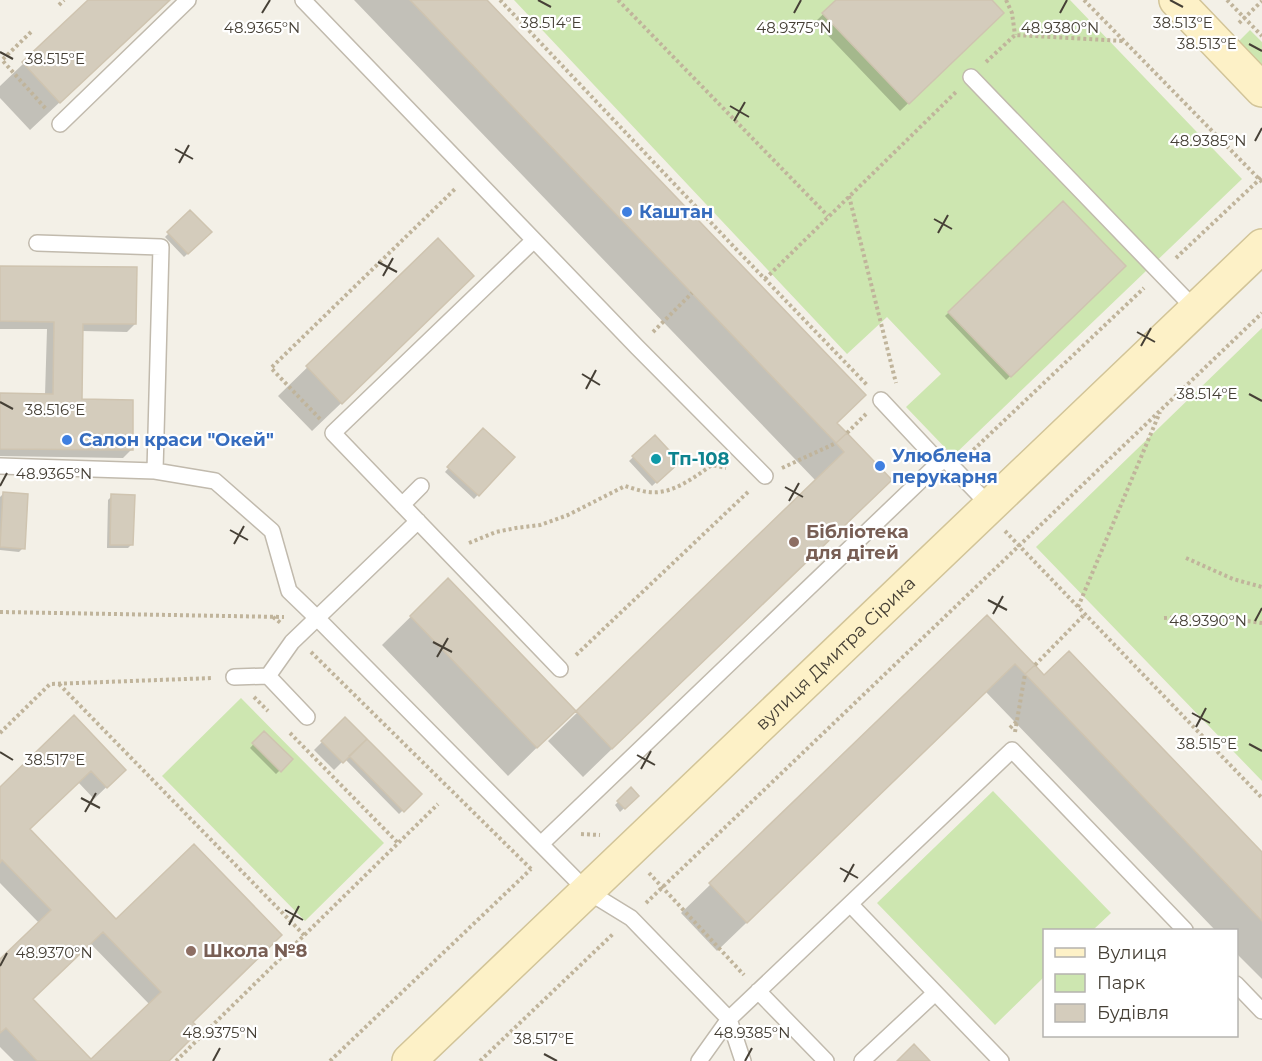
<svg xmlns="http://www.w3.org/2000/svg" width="1262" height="1061" viewBox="0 0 1262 1061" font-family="Montserrat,sans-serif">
	<rect width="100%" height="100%" fill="#f3f0e7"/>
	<path fill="#cde6b0" d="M 514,0 L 1070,0 L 1242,179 L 953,456 L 906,407 L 941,374 L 887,317 L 847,354 Z
		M 1250,30 L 1262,42 L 1262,71 L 1236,44 Z
		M 1262,328 L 1262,781 L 1036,547 Z
		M 241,698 L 384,843 L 305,921 L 162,776 Z
		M 993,791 L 1111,913 L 1093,930 L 1044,930 L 1044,977 L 995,1025 L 877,903 Z"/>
	<path fill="#0003" d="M 90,0 L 169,0 L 30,130 L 0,98 L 0,86 Z
		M 354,0 L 484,0 L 835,423 L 861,508 L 583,777 L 548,741 L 816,481 Z
		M 838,0 L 989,0 L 1002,13 L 900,111 L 815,22 Z
		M 1063,203 L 1124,266 L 1006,380 L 945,316 Z
		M 190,212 L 210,232 L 184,257 L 165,237 Z
		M 438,240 L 444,305 L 312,431 L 278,396 Z
		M 0,267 L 135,324 L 127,332 L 82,331 L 80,401 L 131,450 L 123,458 L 0,456 L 0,395 L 45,395 L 47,329 L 0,329 Z
		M 483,430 L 512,457 L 474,499 L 445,472 Z
		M 655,437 L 678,462 L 652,486 L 629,461 Z
		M 4,493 L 23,548 L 19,552 L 0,550 L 0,497 Z
		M 112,496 L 132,544 L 128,548 L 107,548 L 108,500 Z
		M 448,580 L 574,711 L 508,776 L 382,645 Z
		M 987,617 L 1044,677 L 1262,854 L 1262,979 L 1236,953 L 1236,930 L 1215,930 L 986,692 L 717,951 L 681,913 Z
		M 74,717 L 124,770 L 94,799 L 78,782 L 28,830 L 191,1022 L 167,1061 L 92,1061 L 150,1005 L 90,943 L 31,999 L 91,1061 L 14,1061 L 0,1047 L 0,961 L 39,923 L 0,883 L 0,789 Z
		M 345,719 L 420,794 L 399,814 L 345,759 L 334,770 L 314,750 Z
		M 264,733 L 291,759 L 276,774 L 250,748 Z
		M 631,789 L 637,796 L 620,812 L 615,805 Z"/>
	<path fill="#d4ccbc" stroke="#cfc4b0" stroke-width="1.5" fill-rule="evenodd" d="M 88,0 L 170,0 L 60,103 L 22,62 Z
		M 410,0 L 487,0 L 866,395 L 837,423 L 847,433 L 836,443 Z
		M 836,0 L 992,0 L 1004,13 L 909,104 L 822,13 Z
		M 1063,201 L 1126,266 L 1011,377 L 948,312 Z
		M 190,210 L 212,232 L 188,254 L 167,232 Z
		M 438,238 L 474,276 L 342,404 L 306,366 Z
		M 0,266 L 137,267 L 136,324 L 83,324 L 82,399 L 133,400 L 133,450 L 0,449 L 0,393 L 53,394 L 54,322 L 0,321 Z
		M 483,428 L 515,457 L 479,496 L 447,467 Z
		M 847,433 L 892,480 L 612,749 L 576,711 L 844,452 L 836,443 Z
		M 655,435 L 680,462 L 657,483 L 632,456 Z
		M 3,492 L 28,494 L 25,549 L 0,547 Z
		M 111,494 L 135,495 L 133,545 L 110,545 Z
		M 448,578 L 576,711 L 537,748 L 410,616 Z
		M 987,615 L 1035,665 L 1025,674 L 1015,664 L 747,923 L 709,883 Z
		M 1069,651 L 1262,852 L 1262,921 L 1025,674 L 1035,665 L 1044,675 Z
		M 74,715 L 126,770 L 107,788 L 91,771 L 30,829 L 116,919 L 194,844 L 282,935 L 193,1022 L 200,1030 L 169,1061 L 37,1061 L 6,1028 L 0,1033 L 0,959 L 51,910 L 2,860 L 0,863 L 0,787 ZM 103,932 L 161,992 L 91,1059 L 33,999 Z
		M 345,717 L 367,739 L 343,763 L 321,741 Z
		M 264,731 L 293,759 L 281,772 L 252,743 Z
		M 367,739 L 422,794 L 404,812 L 349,756 Z
		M 631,787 L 639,796 L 625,809 L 617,801 Z
		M 914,1044 L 930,1061 L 897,1061 Z"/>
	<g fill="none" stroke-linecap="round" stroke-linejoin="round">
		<g stroke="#c1baad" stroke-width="18">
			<path id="lane" d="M 303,0 L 637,347 L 765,476
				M 971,77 L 1195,309
				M 60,124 L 188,0
				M 534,240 L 333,433 L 560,669
				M 37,243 L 161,247 L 155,471 L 215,481 L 272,531 L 289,591 L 317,618 L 292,642 L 268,676 L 234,677
				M 881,400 L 940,463
				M 0,466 L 155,471
				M 402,505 L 421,486
				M 418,521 L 317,618 L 587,891 L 631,918 L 729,1019 L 1012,750 L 1185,930
				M 268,676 L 307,717
				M 541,844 L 944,458 L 990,506
				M 850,904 L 1001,1061
				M 1236,984 L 1262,1011
				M 758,991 L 826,1061
				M 729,1019 L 743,1061
				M 699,1061 L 729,1019
				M 862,1061 L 935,993"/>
		</g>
		<g stroke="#d2c498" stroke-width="36">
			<g id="secondary">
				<path d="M 1176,0 L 1262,90"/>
				<path id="s1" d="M 409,1061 L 1262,246"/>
			</g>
		</g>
		<path stroke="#c0b49b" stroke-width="4" stroke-dasharray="3 3" stroke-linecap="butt" d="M 500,0 L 736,249 L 868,386
			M 618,0 L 828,216
			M 1006,0 L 1012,13 L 1015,35
			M 1084,0 L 1262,182
			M 1227,0 L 1262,36
			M 59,5 L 64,0
			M 1239,23 L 1262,1
			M 31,32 L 2,60 L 47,110
			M 986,62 L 1015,35 L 1124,41
			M 849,196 L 896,383
			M 1176,258 L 1262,177
			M 765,279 L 957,91
			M 653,332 L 692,293
			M 320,419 L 271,368 L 456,188
			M 847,433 L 866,414
			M 969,454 L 1144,288
			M 782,468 L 836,443
			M 1005,531 L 1262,798
			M 469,543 L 496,532 L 516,528 L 540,525 L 568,515 L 625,486 C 632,488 640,491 648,492 C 672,495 693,478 712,465 L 726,468
			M 1186,558 L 1233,579 L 1262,587
			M 1078,607 L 1160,412
			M 0,612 L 284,617
			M 273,617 L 282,624
			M 1164,618 L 1212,616 L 1262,623
			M 311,652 L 531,869
			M 576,655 L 749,491
			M 1035,665 L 1085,614
			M 59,684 L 304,935
			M 254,697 L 268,711
			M 1010,728 L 1018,720
			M 1015,732 L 1025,674
			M 0,733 L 50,684 L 213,678
			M 290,733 L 398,843
			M 581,834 L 600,835
			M 649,873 L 744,975
			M 646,903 L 1262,313
			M 176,1061 L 438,804
			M 330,1061 L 531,869
			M 480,1061 L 614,933"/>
		<use href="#lane" stroke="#fff" stroke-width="15"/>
		<use href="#secondary" stroke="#fdf1c7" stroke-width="33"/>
	</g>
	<path fill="none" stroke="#464036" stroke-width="2" d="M 538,0 L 551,7M 1170,0 L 1183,7M 262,13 L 270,0M 794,13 L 801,0M 1060,13 L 1067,0M 1249,44 L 1262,51M 0,52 L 13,59M 730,106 L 749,117M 734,121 L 745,102M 1255,141 L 1262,128M 175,149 L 193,159M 179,163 L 189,145M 934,219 L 952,229M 938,233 L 948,215M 378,262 L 397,272M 383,276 L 393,258M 1137,332 L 1155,342M 1141,346 L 1151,328M 582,374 L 600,385M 586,389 L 596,370M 1249,394 L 1262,401M 0,402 L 13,409M 0,486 L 7,473M 785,487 L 803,497M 789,501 L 799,483M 230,530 L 248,540M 234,544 L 244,526M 988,600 L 1007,610M 993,614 L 1003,596M 1255,621 L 1262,608M 433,642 L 452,652M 437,657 L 448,638M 1192,713 L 1210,723M 1196,727 L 1206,708M 1249,744 L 1262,751M 0,752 L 13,760M 637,755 L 655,765M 641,769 L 651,751M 81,798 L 100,808M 85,812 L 96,793M 840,868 L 858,878M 844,882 L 854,864M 285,910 L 303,920M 289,925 L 299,906M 0,966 L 7,953M 544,1054 L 557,1061M 213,1061 L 220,1048M 745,1061 L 752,1048"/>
	<g fill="#3f7fe0" stroke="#fff" stroke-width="2">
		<circle cx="627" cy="212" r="6"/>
		<circle cx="67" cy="440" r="6"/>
		<circle cx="880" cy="466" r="6"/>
	</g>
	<circle fill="#0f9aa8" stroke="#fff" stroke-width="2" cx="656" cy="459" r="6"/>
	<g fill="#8d6e63" stroke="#fff" stroke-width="2">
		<circle cx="794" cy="542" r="6"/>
		<circle cx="191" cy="951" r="6"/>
	</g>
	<g text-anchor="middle" stroke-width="4.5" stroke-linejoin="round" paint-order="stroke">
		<g font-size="18" font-weight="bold" fill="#366cbe" stroke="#fff" text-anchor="start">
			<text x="639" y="218">Каштан</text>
			<text x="79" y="446">Салон краси "Окей"</text>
			<text x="892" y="462">Улюблена<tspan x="892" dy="21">перукарня</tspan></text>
		</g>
		<g font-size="18" font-weight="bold" fill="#0d838f" stroke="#fff" text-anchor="start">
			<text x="668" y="465">Тп-108</text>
		</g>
		<g font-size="18" font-weight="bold" fill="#785e54" stroke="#fff" text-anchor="start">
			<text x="806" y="538">Бібліотека<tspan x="806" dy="21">для дітей</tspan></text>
			<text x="203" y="957">Школа №8</text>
		</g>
		<g font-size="18" fill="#464036" stroke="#fff">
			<text dy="6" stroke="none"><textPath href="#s1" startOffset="590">вулиця Дмитра Сірика</textPath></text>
		</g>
	</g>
	<g font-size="15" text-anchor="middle" fill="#464036" stroke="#fff" stroke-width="4.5" stroke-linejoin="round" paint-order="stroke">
		<text x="551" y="28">38.514°E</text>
		<text x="1183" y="28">38.513°E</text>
		<text x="262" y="33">48.9365°N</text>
		<text x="794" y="33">48.9375°N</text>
		<text x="1060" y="33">48.9380°N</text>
		<text x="1207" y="49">38.513°E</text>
		<text x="55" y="64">38.515°E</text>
		<text x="1208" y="146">48.9385°N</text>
		<text x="1207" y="399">38.514°E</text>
		<text x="55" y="415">38.516°E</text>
		<text x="54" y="479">48.9365°N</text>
		<text x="1208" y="626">48.9390°N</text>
		<text x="1207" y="749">38.515°E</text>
		<text x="55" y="765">38.517°E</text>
		<text x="54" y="958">48.9370°N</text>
		<text x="220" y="1038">48.9375°N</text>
		<text x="752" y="1038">48.9385°N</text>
		<text x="544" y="1044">38.517°E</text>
	</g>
	<rect x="1043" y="929" width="195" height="108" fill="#ffffff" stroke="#b5b3af" stroke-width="1.5"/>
	<rect x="1055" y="948" width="30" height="9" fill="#fdf1c7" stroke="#b5b3af" stroke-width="1.5"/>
	<text x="1097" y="959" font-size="18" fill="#464036">Вулиця</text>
	<rect x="1055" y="974" width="30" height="18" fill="#cde6b0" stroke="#b5b3af" stroke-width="1.5"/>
	<text x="1097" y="989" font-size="18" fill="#464036">Парк</text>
	<rect x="1055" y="1004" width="30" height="18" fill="#d4ccbc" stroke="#b5b3af" stroke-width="1.5"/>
	<text x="1097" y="1019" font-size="18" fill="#464036">Будівля</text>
</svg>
